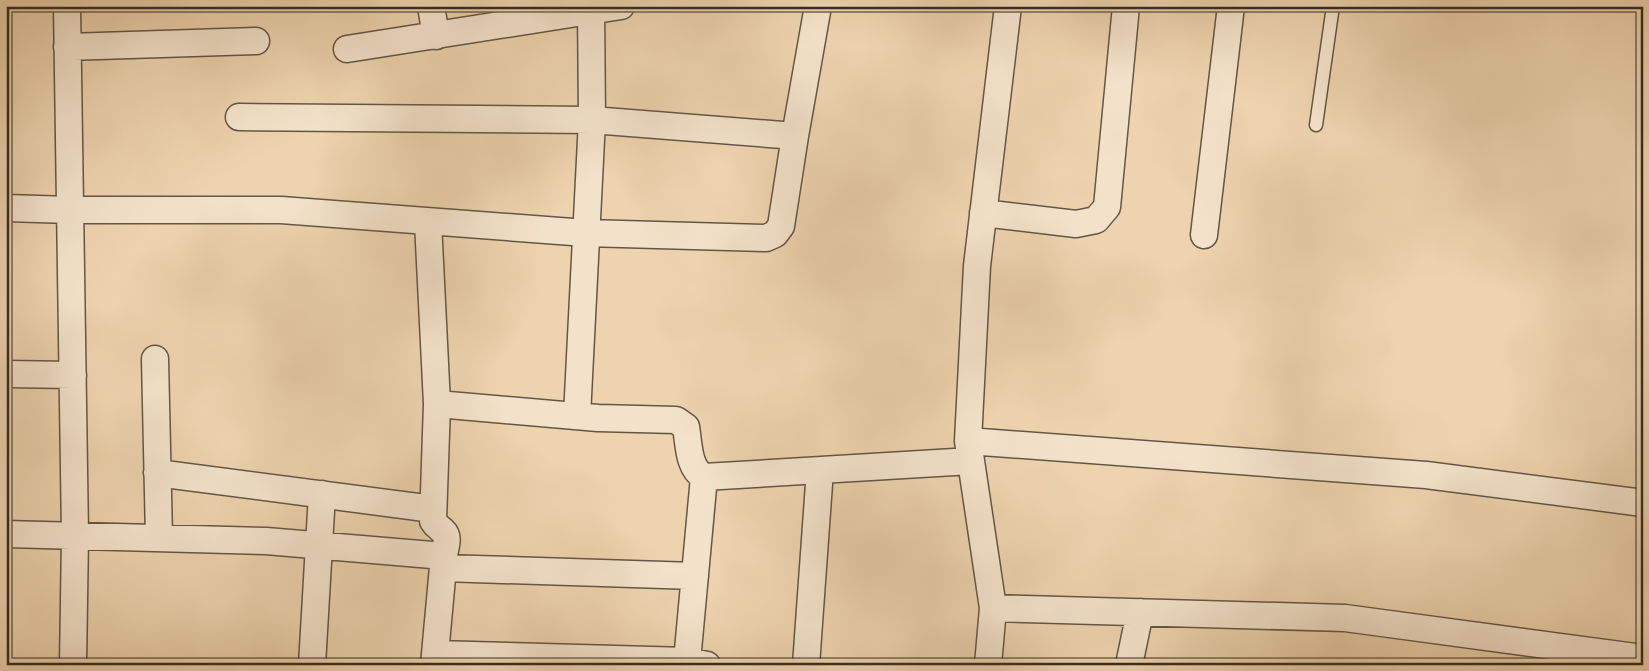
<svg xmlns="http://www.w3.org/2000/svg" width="1649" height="671" viewBox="0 0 1649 671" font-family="'Libre Bodoni',serif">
	<rect width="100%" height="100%" fill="#edd3ae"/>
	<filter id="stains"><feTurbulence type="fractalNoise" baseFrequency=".004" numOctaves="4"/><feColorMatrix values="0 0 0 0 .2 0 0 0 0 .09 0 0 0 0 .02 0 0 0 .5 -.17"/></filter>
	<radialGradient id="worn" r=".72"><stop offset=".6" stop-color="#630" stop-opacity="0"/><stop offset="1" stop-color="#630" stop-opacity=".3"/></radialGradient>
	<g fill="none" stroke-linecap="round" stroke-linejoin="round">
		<g stroke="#645646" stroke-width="15">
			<path id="service" d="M 1316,125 L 1333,6"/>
		</g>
		<g stroke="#645646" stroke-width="29">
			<path id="minor" d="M 67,6 L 75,536 L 73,665
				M 431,6 L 436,36
				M 67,47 L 256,41
				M 347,49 L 621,6
				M 239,117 L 592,120 L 795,136
				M 6,208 L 70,210 L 281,210 L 586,233 L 766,238 L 775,234 L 781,226 L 795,136 L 818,6
				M 983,213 L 1076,224 L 1096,220 L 1107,207 L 1126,6
				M 428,222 L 437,404 L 433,521 C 436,526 439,527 443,531 C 450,537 445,547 444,556 L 434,665
				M 1204,235 L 1231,6
				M 155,359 L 159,538
				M 6,374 L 73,375
				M 437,404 L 598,418 L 676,420 L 686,427 C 689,444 688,468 704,477 L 971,461
				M 577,416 L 592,120 L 591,6
				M 968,441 L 1426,475 L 1643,503
				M 157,473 L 433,509
				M 6,534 L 266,541 L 444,556
				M 443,568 L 695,576
				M 993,608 L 1345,618 L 1643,658
				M 435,654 L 687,661 L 707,665
				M 687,661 L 704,477
				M 312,665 L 322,494
				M 806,665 L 820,470
				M 988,665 L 993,608 L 968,441 L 977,266 L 1008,6
				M 1129,665 L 1140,612"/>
		</g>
		<use href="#service" stroke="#f3e2ca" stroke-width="12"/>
		<use href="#minor" stroke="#f3e2ca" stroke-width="26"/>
	</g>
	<rect width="1649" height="671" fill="none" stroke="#edd3ae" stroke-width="25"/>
	<rect x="8" y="8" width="1634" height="656" fill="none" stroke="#372d23" stroke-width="2.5"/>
	<rect x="12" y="12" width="1624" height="646" fill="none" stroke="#372d23"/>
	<rect width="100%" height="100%" filter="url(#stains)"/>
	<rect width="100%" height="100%" fill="url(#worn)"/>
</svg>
